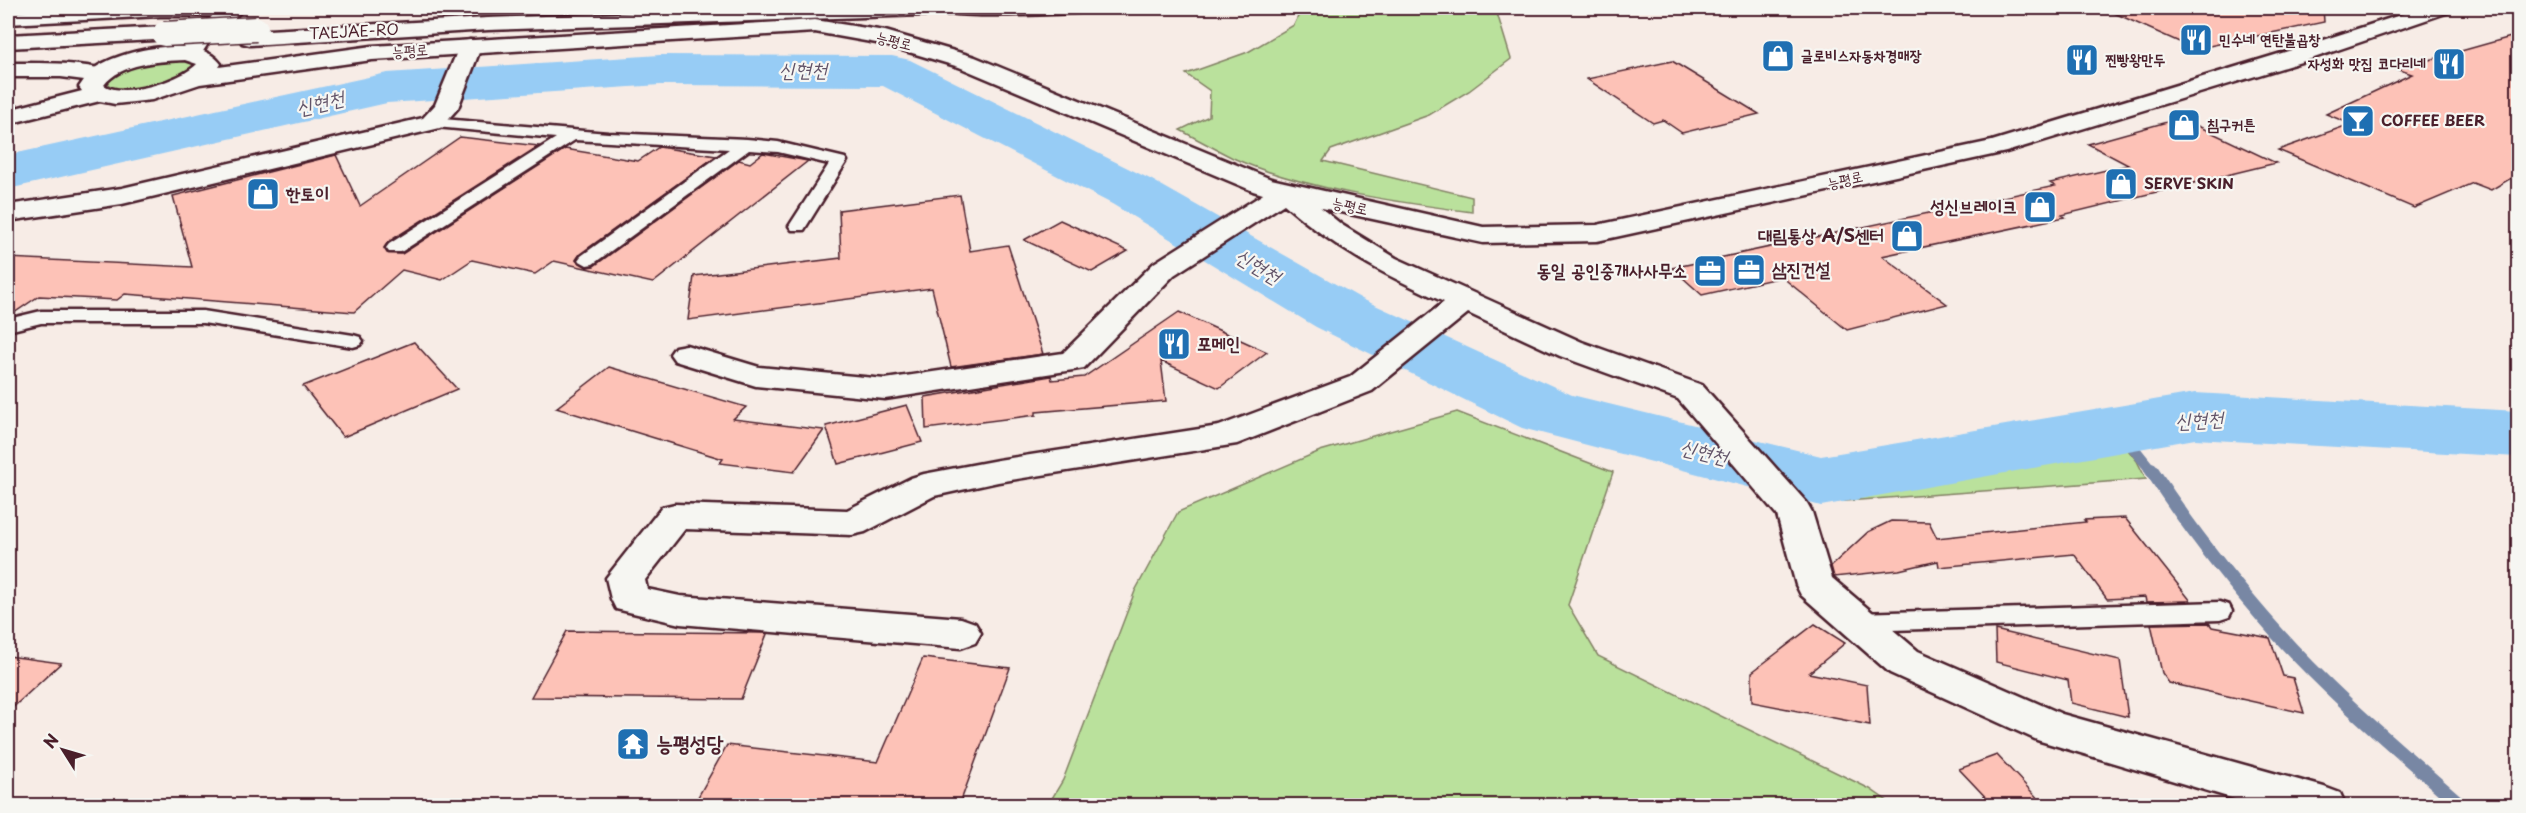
<svg xmlns="http://www.w3.org/2000/svg" width="2526" height="813" viewBox="0 0 2526 813" font-family="'Playpen Sans','Poor Story',sans-serif">
	<rect width="100%" height="100%" fill="#f7ece6"/>
	<filter id="ink" filterUnits="userSpaceOnUse"><feTurbulence type="fractalNoise" baseFrequency=".0167" numOctaves="2"/><feDisplacementMap in="SourceGraphic" scale="12" xChannelSelector="R" yChannelSelector="G"/><feConvolveMatrix kernelMatrix="1 2 1 2 8 2 1 2 1" color-interpolation-filters="sRGB"/></filter>
	<g filter="url(#ink)">
		<path fill="#bae19c" stroke="#828064" stroke-width="1.5" d="M 1302,8 L 1520,8 L 1497,13 L 1511,59 L 1469,91 L 1429,115 L 1331,150 L 1323,161 L 1472,197 L 1472,212 C 1396,202 1302,189 1233,158 C 1215,149 1197,139 1180,130 L 1209,116 L 1210,91 L 1186,74 L 1248,52 L 1294,25 Z
			M 183,59 L 194,65 C 189,85 126,94 109,86 L 108,81 C 124,60 159,61 183,59 Z
			M 1457,412 L 1613,472 L 1568,605 L 1598,656 L 1870,789 L 1893,805 L 1048,805 L 1063,780 L 1135,591 L 1178,512 L 1320,451 Z
			M 2116,435 L 2137,461 L 2146,479 L 1819,503 L 1806,486 L 1831,486 Z"/>
		<g fill="none" stroke-linecap="round" stroke-linejoin="round">
			<path stroke="#7887a4" stroke-width="11" d="M 2119,430 L 2152,471"/>
			<path stroke="#7887a4" stroke-width="14" d="M 2151,469 C 2188,527 2230,580 2276,632 C 2332,695 2399,750 2462,806"/>
			<path fill="#97ccf5" fill-rule="evenodd" d="M 660,55 L 892,56 L 910,60 L 1152,180 L 1362,299 L 1572,395 L 1821,456 L 2195,393 L 2518,411 L 2518,457 L 2195,439 L 1821,506 L 1522,428 L 1316,327 L 1112,204 L 883,86 L 660,85 L 387,103 L 8,189 L 8,155 L 387,73 Z"/>
		</g>
		<path fill="#fdc2b7" stroke="#4a1f2b" stroke-width="1.5" d="M 2103,8 L 2323,8 L 2324,22 L 2195,49 Z
			M 2518,35 L 2518,174 L 2491,190 L 2473,183 L 2414,208 L 2278,150 L 2351,124 L 2326,114 L 2412,74 L 2397,69 Z
			M 1672,61 L 1759,114 L 1682,133 L 1663,120 L 1653,123 L 1587,79 Z
			M 2181,118 L 2276,163 L 2062,215 L 2065,217 L 1882,256 L 1947,304 L 1847,330 L 1782,277 L 1702,295 L 1672,268 L 2055,186 L 2050,183 L 2128,165 L 2088,144 Z
			M 460,137 L 539,146 L 388,242 L 384,248 L 387,253 L 402,254 L 565,149 L 638,161 L 659,147 L 716,156 L 580,254 L 576,260 L 587,267 L 594,266 L 739,160 L 750,163 L 763,153 L 808,161 L 653,283 L 554,261 L 535,274 L 472,260 L 442,280 L 402,270 L 354,312 L 125,294 L 117,300 L 39,296 L 8,317 L 8,258 L 192,267 L 173,196 L 336,155 L 360,206 Z
			M 960,195 L 970,251 L 1008,245 L 1043,354 L 951,367 L 932,288 L 688,320 L 694,276 L 841,258 L 839,210 Z
			M 1060,220 L 1128,251 L 1092,272 L 1024,240 Z
			M 1179,312 L 1267,352 L 1219,388 L 1161,361 L 1166,401 L 1036,412 L 1036,415 L 926,429 L 925,397 L 1051,376 L 1052,380 L 1084,377 Z
			M 414,342 L 457,389 L 343,437 L 303,386 Z
			M 609,367 L 746,407 L 733,419 L 824,430 L 794,472 L 720,463 L 723,459 L 556,408 Z
			M 907,405 L 922,442 L 838,464 L 826,426 Z
			M 2125,518 L 2191,601 L 2146,602 L 2145,597 L 2107,599 L 2074,554 L 1939,567 L 1938,561 L 1899,570 L 1834,577 L 1831,566 L 1868,532 L 1891,521 L 1929,522 L 1937,538 L 2086,522 L 2084,520 Z
			M 2209,623 L 2212,627 L 2270,638 L 2283,676 L 2293,678 L 2304,713 L 2169,683 L 2162,673 L 2151,624 Z
			M 1815,624 L 1845,643 L 1809,673 L 1867,685 L 1870,725 L 1752,702 L 1752,672 Z
			M 1995,630 L 2120,660 L 2128,717 L 2071,703 L 2068,680 L 1996,662 Z
			M 567,631 L 765,633 L 767,634 L 741,699 L 531,697 Z
			M 8,656 L 61,663 L 8,712 Z
			M 923,658 L 1010,668 L 959,806 L 693,806 L 727,745 L 878,762 Z
			M 1997,755 L 2045,806 L 1994,806 L 1959,769 Z"/>
		<g fill="none" stroke-linecap="round" stroke-linejoin="round">
			<g stroke="#4a1f2b" stroke-width="5">
				<path id="service" d="M 933,8 L 1097,8 L 1090,12 C 1065,13 946,21 933,8 Z
					M 431,118 L 608,133 L 747,139 L 778,142 L 845,158 L 847,161 L 804,230 L 792,230 L 789,226 L 829,164 L 778,152 L 749,150 L 593,264 L 587,265 L 578,260 L 581,256 L 729,149 L 575,140 L 401,252 L 389,252 L 386,248 L 389,244 L 556,138 L 425,126 L 423,123 Z
					M 41,311 L 203,311 L 353,335 L 360,337 L 363,341 L 360,345 L 353,347 L 203,323 L 41,323 L 8,331 L 8,319 Z
					M 2220,602 L 2229,605 L 2232,611 L 2229,617 L 2220,620 L 1858,631 L 1849,629 L 1845,622 L 1849,615 L 1858,613 Z"/>
			</g>
			<g stroke="#4a1f2b" stroke-width="5">
				<path id="minor" d="M 214,8 L 240,8 L 242,10 L 209,42 L 198,59 L 182,59 L 179,54 L 193,33 L 217,12 Z
					M 470,40 L 478,42 L 481,47 L 458,108 L 440,128 L 122,204 L 8,221 L 8,205 L 122,188 L 423,118 L 435,105 L 459,47 L 462,42 Z
					M 1285,184 L 1294,186 L 1342,225 L 1396,258 L 1582,342 L 1702,385 L 1807,503 L 1812,512 L 1832,578 L 1918,651 L 2062,714 L 2324,787 L 2340,793 L 2346,806 L 2258,806 L 2037,740 L 1890,673 L 1801,595 L 1796,585 L 1777,515 L 1678,399 L 1560,356 L 1468,313 L 1372,391 L 1237,444 L 998,482 L 934,496 L 865,532 L 852,535 L 685,529 L 645,580 L 647,589 L 680,596 L 961,618 L 975,623 L 981,633 L 975,643 L 961,648 L 680,624 L 616,609 L 611,599 L 606,578 L 662,507 L 675,504 L 847,510 L 911,478 L 924,474 L 998,460 L 1219,426 L 1350,377 L 1444,302 C 1381,273 1337,250 1284,204 L 1174,275 L 1084,368 L 1073,370 L 885,399 L 756,386 L 675,361 L 670,354 L 675,347 L 686,345 L 759,367 L 885,379 L 1063,353 L 1154,263 L 1276,186 Z"/>
			</g>
			<g stroke="#4a1f2b" stroke-width="5">
				<path id="secondary" d="M 2422,8 L 2453,8 L 2449,12 L 2311,59 L 2006,152 L 1597,241 L 1483,243 L 1276,198 L 1253,191 L 959,67 L 882,44 L 815,32 L 372,60 L 200,84 L 152,100 L 115,104 L 100,101 L 8,124 L 8,110 L 82,91 L 79,87 C 85,79 89,71 98,66 C 126,49 200,33 221,64 L 219,67 L 372,46 L 815,20 L 885,31 L 975,57 L 1271,179 L 1483,227 L 1597,225 L 1992,141 L 2295,49 ZM 185,60 L 197,64 C 182,80 124,99 104,85 C 121,63 159,61 185,60 Z"/>
			</g>
			<g stroke="#4a1f2b" stroke-width="5">
				<path id="trunk" d="M 86,8 L 240,8 L 242,10 L 238,14 L 231,16 L 160,16 L 8,24 L 8,12 Z
					M 782,8 L 963,8 L 959,12 L 952,14 L 488,30 L 250,45 L 242,43 L 239,38 L 242,33 L 250,31 L 488,18 Z
					M 164,27 L 172,29 L 175,34 L 172,39 L 8,48 L 8,35 Z
					M 8,63 C 42,63 75,62 108,70 L 112,75 L 108,80 L 100,82 L 61,77 L 8,77 Z"/>
			</g>
			<use href="#service" fill="#f6f6f2" fill-rule="evenodd"/>
			<use href="#minor" fill="#f6f6f2" fill-rule="evenodd"/>
			<use href="#secondary" fill="#f6f6f2" fill-rule="evenodd"/>
			<use href="#trunk" fill="#f6f6f2" fill-rule="evenodd"/>
			<g stroke="#4a1f2b" stroke-width="27" stroke-linecap="butt">
				<path id="trunk-bridge" d="M 164,34 L 256,29"/>
			</g>
			<use href="#trunk-bridge" stroke="#f6f6f2" stroke-width="24"/>
		</g>
	</g>
	<defs>
		<g id="restaurant-square" transform="scale(1.725)"><rect x="-9" y="-9" width="18" height="18" rx="4" fill="#1f6fb2" stroke="#f6f6f2"/><path d="M-5-6h1v4h1v-4h1v4h1v-4h1v5L-1.5 .5V6h-2V.5L-5-1ZM5-6V6H3V1.5H1.5Q1.5-4 5-6Z" fill="#fff"/></g>
		<g id="shop-square" transform="scale(1.725)"><rect x="-9" y="-9" width="18" height="18" rx="4" fill="#1f6fb2" stroke="#f6f6f2"/><path d="M-5-2.5h2.3a2.7 3.5 0 0 1 5.4 0H5L5.5 6h-11ZM-1.5-2.5h3a1.5 2.3 0 0 0-3 0Z" fill="#fff"/></g>
		<g id="bar-square" transform="scale(1.725)"><rect x="-9" y="-9" width="18" height="18" rx="4" fill="#1f6fb2" stroke="#f6f6f2"/><path d="M-6-5H6L.8 .8V4.5H3.5V6h-7V4.5H-.8V.8Z" fill="#fff"/></g>
		<g id="office-square" transform="scale(1.725)"><rect x="-9" y="-9" width="18" height="18" rx="4" fill="#1f6fb2" stroke="#f6f6f2"/><path d="M-6-3h4V-5.5h4V-3h4V5H-6ZM-1-4.5V-3h2v-1.5ZM-6 0V1H6V0Z" fill="#fff"/></g>
		<g id="temple-square" transform="scale(1.725)"><rect x="-9" y="-9" width="18" height="18" rx="4" fill="#1f6fb2" stroke="#f6f6f2"/><path d="M0-6L5-2H3V0L6.5 2.5H4V6H1.5V3h-3V6H-4V2.5H-6.5L-3 0V-2H-5Z" fill="#fff"/></g>
	</defs>
	<g fill-rule="evenodd">
		<use href="#restaurant-square" x="2196" y="40"/>
		<use href="#shop-square" x="1778" y="56"/>
		<use href="#restaurant-square" x="2082" y="60"/>
		<use href="#restaurant-square" x="2449" y="64"/>
		<use href="#bar-square" x="2358" y="121"/>
		<use href="#shop-square" x="2184" y="125"/>
		<use href="#shop-square" x="2121" y="184"/>
		<use href="#shop-square" x="263" y="194"/>
		<use href="#shop-square" x="2040" y="207"/>
		<use href="#shop-square" x="1907" y="236"/>
		<use href="#office-square" x="1749" y="270"/>
		<use href="#office-square" x="1710" y="271"/>
		<use href="#restaurant-square" x="1174" y="344"/>
		<use href="#temple-square" x="633" y="744"/>
	</g>
	<g text-anchor="middle" stroke-width="4.5" stroke-linejoin="round" paint-order="stroke">
		<g font-size="15" fill="#4a1f2b" stroke="#f6f6f2">
			<text transform="translate(354 32) rotate(-3)" y="5">TAEJAE-RO</text>
			<text transform="translate(894 41) rotate(14)" y="5">능평로</text>
			<text transform="translate(410 51) rotate(-4)" y="5">능평로</text>
			<text transform="translate(1845 180) rotate(-13)" y="5">능평로</text>
			<text transform="translate(1350 206) rotate(12)" y="5">능평로</text>
		</g>
		<g font-size="15" font-weight="bold" fill="#4a1f2b" stroke="#f6f6f2" text-anchor="start">
			<text x="2219" y="45">민수네 연탄불곱창</text>
			<text x="1801" y="61">글로비스자동차경매장</text>
			<text x="2105" y="65">찐빵왕만두</text>
			<text x="2426" y="69" text-anchor="end">자성화 맛집 코다리네</text>
			<text x="2381" y="126">COFFEE BEER</text>
			<text x="2207" y="130">침구커튼</text>
			<text x="2144" y="189">SERVE SKIN</text>
		</g>
		<g font-size="18" font-weight="bold" fill="#4a1f2b" stroke="#f6f6f2" text-anchor="start">
			<text x="286" y="200">한토이</text>
			<text x="2017" y="213" text-anchor="end">성신브레이크</text>
			<text x="1884" y="242" text-anchor="end">대림통상 A/S센터</text>
			<text x="1772" y="276">삼진건설</text>
			<text x="1687" y="277" text-anchor="end">동일 공인중개사사무소</text>
			<text x="1197" y="350">포메인</text>
		</g>
		<g font-size="20" font-style="italic" fill="#615368" stroke="#f6f6f2">
			<text x="803" y="77">신현천</text>
			<text transform="translate(320 103) rotate(-13)" y="7">신현천</text>
			<text transform="translate(1258 266) rotate(31)" y="7">신현천</text>
			<text transform="translate(2199 420) rotate(-3)" y="7">신현천</text>
			<text transform="translate(1704 452) rotate(14)" y="7">신현천</text>
		</g>
		<g font-size="21" font-weight="bold" fill="#4a1f2b" stroke="#f6f6f2" text-anchor="start">
			<text x="656" y="751">능평성당</text>
		</g>
	</g>
	<rect width="2526" height="813" fill="none" stroke="#f6f6f2" stroke-width="30"/>
	<rect x="15" y="15" width="2496" height="783" fill="none" stroke="#4a1f2b" stroke-width="2" filter="url(#ink)"/>
	<g transform="translate(63 750) rotate(307)" stroke="#f6f6f2" stroke-width="4.5" paint-order="stroke">
	<path d="M0-4.5L10 22L0 15L-10 22Z" fill="#4a1f2b"/>
	<text y="-9" font-size="16" font-weight="bold" text-anchor="middle" fill="#4a1f2b">N</text>
	</g>
</svg>
